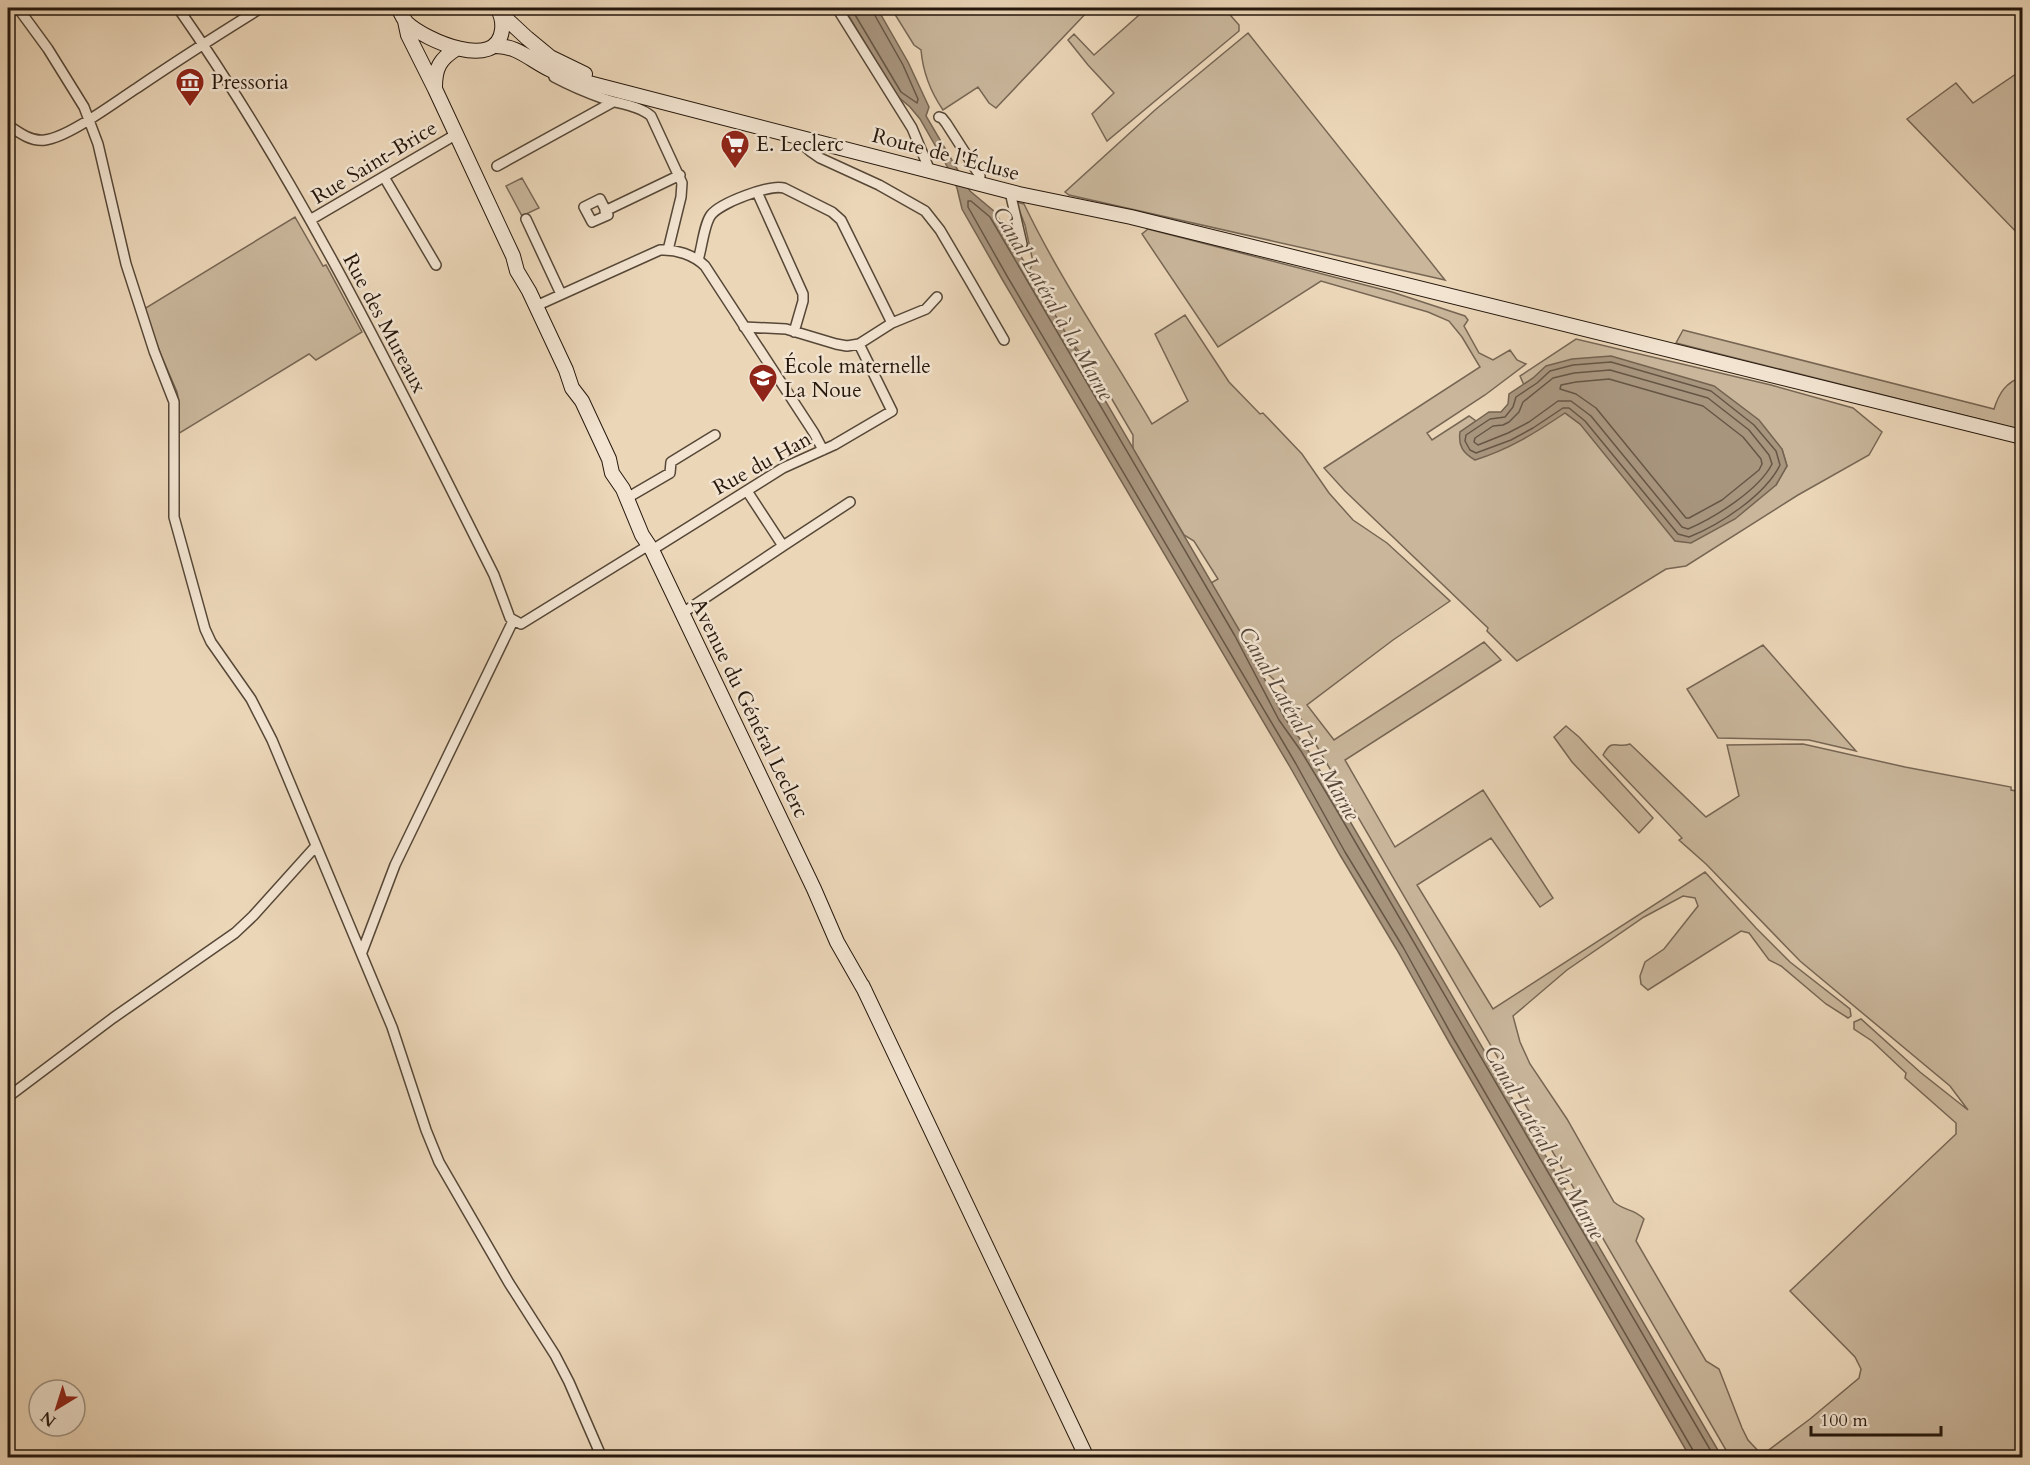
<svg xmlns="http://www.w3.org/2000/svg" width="2030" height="1465" viewBox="0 0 2030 1465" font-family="Cardo,serif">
	<rect width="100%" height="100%" fill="#ebd6b8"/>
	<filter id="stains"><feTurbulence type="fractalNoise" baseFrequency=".00333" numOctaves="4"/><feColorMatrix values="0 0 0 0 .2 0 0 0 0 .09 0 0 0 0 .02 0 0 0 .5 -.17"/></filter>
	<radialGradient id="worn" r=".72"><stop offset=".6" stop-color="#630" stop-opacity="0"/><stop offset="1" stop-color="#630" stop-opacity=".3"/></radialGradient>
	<path fill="#c9b69b" stroke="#776654" stroke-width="1.5" d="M 891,8 L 1088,8 L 1090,9 L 996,108 L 989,103 L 978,87 L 943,110 C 930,91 923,73 921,50 L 914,45 Z
		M 1147,8 L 1224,8 L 1239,25 L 1239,31 L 1107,141 L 1092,114 L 1114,93 L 1088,65 L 1068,40 L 1074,34 L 1094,55 Z
		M 1248,33 L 1445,280 L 1069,195 L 1065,192 L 1155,110 Z
		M 2022,70 L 2022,238 L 1907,119 L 1956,83 L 1973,103 Z
		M 522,178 L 539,208 L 522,216 L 506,186 Z
		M 1016,202 L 1024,204 C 1061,281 1109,350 1152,424 L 1188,401 L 1155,334 L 1185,315 L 1229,382 L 1260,414 L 1263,413 L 1302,454 L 1329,493 L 1353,520 L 1387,543 L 1450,601 L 1393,640 L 1307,705 L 1334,740 L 1484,642 L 1501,660 L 1345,760 L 1395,847 L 1483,790 L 1553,898 L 1540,907 L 1491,838 L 1417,885 L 1493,1009 L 1705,872 L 1756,928 L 1790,962 L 1850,1009 L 1851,1016 L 1848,1018 L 1826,1004 L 1781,966 L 1769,960 L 1749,933 L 1741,931 L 1648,990 L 1641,984 L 1640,976 L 1645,962 L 1664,949 L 1698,906 L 1695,898 L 1683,896 L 1644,917 L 1567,970 L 1513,1016 L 1520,1042 L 1530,1064 L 1567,1119 L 1614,1202 C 1626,1212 1633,1208 1644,1219 L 1636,1241 L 1706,1361 L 1719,1369 L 1742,1428 L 1748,1440 L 1762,1455 L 1810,1419 L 1859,1378 L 1861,1369 L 1855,1357 L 1790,1291 L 1956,1134 L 1956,1123 L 1905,1078 L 1906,1073 L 1872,1041 L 1854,1029 L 1854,1022 L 1861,1019 L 1920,1072 L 1968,1110 L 1950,1086 L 1800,961 L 1706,864 L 1679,840 L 1682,838 L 1603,755 C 1613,737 1615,749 1630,744 L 1706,817 L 1739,796 L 1727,745 L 1803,744 L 1905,767 L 2011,787 L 2011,790 L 2022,792 L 2022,1457 L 1730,1457 L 1283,688 L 1257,664 L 1211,583 L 1218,579 L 1194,541 L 1184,535 L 1133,449 L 1133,435 L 1096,372 L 1067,337 L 1029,272 L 1033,262 L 1025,225 Z
		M 295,217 L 323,266 L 326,265 L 362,332 L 316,360 L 309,354 L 178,434 L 179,402 L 177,392 L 161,355 L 144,309 Z
		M 1148,229 L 1392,292 L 1465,316 L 1468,320 L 1464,326 L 1479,353 L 1493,360 L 1510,350 L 1517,360 L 1526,364 L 1485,395 L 1427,433 L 1432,440 L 1469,416 L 1476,421 L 1460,432 L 1565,413 L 1580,424 L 1776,485 L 1787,466 L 1782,449 L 1533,378 L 1524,385 L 1520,376 L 1576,339 L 1771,385 L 1853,408 L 1882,432 L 1869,455 L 1798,495 L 1686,566 L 1666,569 L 1517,661 L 1487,631 L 1488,628 L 1345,491 L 1324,468 L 1480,367 L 1462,337 L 1449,321 L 1428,312 L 1321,281 L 1218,347 L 1142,234 Z
		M 1683,330 L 1994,409 C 1999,393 2006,382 2022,377 L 2022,430 L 1676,343 Z
		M 1763,645 L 1856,751 L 1809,740 L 1718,738 L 1687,689 Z
		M 1566,726 L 1579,737 L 1653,818 L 1639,833 L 1572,762 L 1554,737 Z"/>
	<path fill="#a8957e" stroke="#746350" stroke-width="1.5" d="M 844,8 L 877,8 L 908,62 L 929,107 L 926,116 L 970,191 L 995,212 L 1241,633 L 1284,717 L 1306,747 L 1341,806 L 1722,1457 L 1690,1457 L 1450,1044 L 1397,950 L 1340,855 L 1290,767 L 1002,279 L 962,209 L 957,188 L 948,168 L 920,119 L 910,107 L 897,96 Z
		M 1611,356 L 1714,386 L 1759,420 L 1782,449 L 1787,466 L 1776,485 L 1735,519 L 1691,543 L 1675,541 L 1580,424 L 1565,413 C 1535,433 1510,449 1475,460 C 1463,453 1458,446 1460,432 L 1489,412 L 1501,412 L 1508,404 L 1509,394 L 1533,378 L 1546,366 L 1572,359 Z"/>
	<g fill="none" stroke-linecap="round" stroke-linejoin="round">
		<path stroke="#665645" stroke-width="1.5" d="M 851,8 L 901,92 L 917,103 L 918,99 L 903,65 L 873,12 L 872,8
			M 1611,362 L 1711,391 L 1754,425 L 1776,451 L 1780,465 C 1765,495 1720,525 1689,537 L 1678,534 L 1585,421 L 1569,408 L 1563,408 L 1533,428 L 1511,440 L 1476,453 L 1470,450 L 1465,441 L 1466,435 L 1490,419 L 1505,417 L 1513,407 L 1516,397 L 1537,383 L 1550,371 L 1573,365 Z
			M 1610,370 L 1708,398 L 1749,430 L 1769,455 L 1772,464 C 1759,490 1714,518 1688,529 L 1682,527 L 1591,416 L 1571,401 L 1558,401 L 1529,422 L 1508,433 L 1478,445 L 1474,442 L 1475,438 L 1493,426 L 1503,425 L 1509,422 L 1519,412 L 1523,402 L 1553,378 L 1574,373 Z
			M 1609,379 L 1703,406 L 1743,437 L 1761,459 L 1762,464 L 1759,470 L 1722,500 L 1689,518 L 1686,518 L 1596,408 L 1576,394 L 1560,389 L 1561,385 L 1576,382 Z
			M 1695,1458 L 1694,1452 L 1455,1041 L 1403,947 L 1345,852 L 1296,764 L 1007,276 L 968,207 L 968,201 L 971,201 L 990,217 L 1235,636 L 1279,720 L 1301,751 L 1336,809 L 1715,1458"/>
		<g stroke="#564737" stroke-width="12">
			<path id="minor" d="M 18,8 L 48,49 L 84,107 L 98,144 L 126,264 L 154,351 L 174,402 L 174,517 L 205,629 L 211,642 L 251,699 L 272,740 L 392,1027 L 426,1130 L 439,1162 L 509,1283 L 555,1355 L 569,1382 L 602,1458
				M 178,8 C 302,185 397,382 494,575 L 510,618 L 521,624 L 649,545
				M 837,8 L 912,128 L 930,171
				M 554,77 C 569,85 585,92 602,98 C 618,104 638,105 651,116 L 682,183 L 681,197 L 668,250
				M 939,117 L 942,118 L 946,123 L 980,176 L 979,184
				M 8,125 C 18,132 31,142 45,140 C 69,137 115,102 137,88 C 178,60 219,34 261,8
				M 795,138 L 810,151 L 820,158 L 879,185 L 925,211 L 940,230 L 970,281 L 1004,340
				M 497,166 L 613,102
				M 384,177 L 436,265
				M 757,192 L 803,294 L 803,301 L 794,332
				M 1010,192 L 1022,244 L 1020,245
				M 600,199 L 608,215 L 592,222 L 584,207 Z
				M 605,211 L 680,175
				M 526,219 L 561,294
				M 310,220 L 455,135
				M 698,260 C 702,248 704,224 711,215 C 720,203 770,184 784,188 L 832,212 L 841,220 L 892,323 L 859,344 L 847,346 L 836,344 L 786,329 L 744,327
				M 536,306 L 660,250 C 676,249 694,255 705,266 L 814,433 L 823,450
				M 892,323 L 926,309 L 937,297
				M 627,498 L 670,473 L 671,462 L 715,435
				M 783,546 L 850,502
				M 652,550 L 783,468 L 834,445 L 892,411 L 859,344
				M 681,614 L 783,546 L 747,491
				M 362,952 L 395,865 L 513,621
				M 8,1097 L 113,1018 L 235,933 L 253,916 L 316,846"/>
		</g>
		<g stroke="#25170c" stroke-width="16">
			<path id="secondary" d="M 398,8 C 401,13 403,19 407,23 C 425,40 497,72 502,30 C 503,22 501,14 497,8
				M 500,13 L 527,38 L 550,57 L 585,74
				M 405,21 L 408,35 L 435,89 L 513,256 L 517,271 L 529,291 L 566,370 L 572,388 L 582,401 L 609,459 L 612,473 L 623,489 L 642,535 L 652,550 L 814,889 L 837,942 L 865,991
				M 494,46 C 518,45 532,62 553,71 C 565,76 577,79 589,83 L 1019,194 L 1131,217 L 2022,437
				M 435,87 C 435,68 440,59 456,49
				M 862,985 L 1087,1458"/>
		</g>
		<use href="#minor" stroke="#f2e4d1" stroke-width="9"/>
		<use href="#secondary" stroke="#f2e4d1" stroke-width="14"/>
	</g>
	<defs>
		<g id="museum-pin" transform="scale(1.5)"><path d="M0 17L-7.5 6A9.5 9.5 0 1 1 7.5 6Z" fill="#8f2418" stroke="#f2e4d1"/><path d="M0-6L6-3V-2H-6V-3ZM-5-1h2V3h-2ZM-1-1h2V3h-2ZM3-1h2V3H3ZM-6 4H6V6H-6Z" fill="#fff"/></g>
		<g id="supermarket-pin" transform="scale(1.5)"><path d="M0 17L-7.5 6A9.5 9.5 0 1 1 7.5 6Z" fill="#8f2418" stroke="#f2e4d1"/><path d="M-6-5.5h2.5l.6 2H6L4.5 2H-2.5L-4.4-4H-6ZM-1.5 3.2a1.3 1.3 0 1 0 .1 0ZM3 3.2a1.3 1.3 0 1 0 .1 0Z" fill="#fff"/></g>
		<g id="school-pin" transform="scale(1.5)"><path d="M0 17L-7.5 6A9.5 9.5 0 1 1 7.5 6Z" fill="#8f2418" stroke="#f2e4d1"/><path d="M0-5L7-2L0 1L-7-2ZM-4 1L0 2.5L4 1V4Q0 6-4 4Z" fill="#fff"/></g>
	</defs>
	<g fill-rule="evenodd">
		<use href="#museum-pin" x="190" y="82"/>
		<use href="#supermarket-pin" x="735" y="144"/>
		<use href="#school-pin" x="763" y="378"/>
	</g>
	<g text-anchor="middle" stroke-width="5" stroke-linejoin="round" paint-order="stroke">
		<g font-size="21" fill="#25170c" stroke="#f2e4d1" text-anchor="start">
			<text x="211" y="89">Pressoria</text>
			<text x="756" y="151">E. Leclerc</text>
			<text x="784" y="373">École maternelle<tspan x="784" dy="24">La Noue</tspan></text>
		</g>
		<g font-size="21" fill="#25170c" stroke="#f2e4d1">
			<text transform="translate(946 154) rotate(15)" y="7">Route de l'Écluse</text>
			<text transform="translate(374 162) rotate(-31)" y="7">Rue Saint-Brice</text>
			<text transform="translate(385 323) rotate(62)" y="7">Rue des Mureaux</text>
			<text transform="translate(762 463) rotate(-29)" y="7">Rue du Han</text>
			<text transform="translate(750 708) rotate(64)" y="7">Avenue du Général Leclerc</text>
		</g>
		<g font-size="22" font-style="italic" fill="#59493a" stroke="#f2e4d1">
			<text transform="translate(1054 303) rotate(60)" y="8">Canal Latéral à la Marne</text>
			<text transform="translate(1300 723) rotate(60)" y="8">Canal Latéral à la Marne</text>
			<text transform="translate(1545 1142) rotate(60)" y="8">Canal Latéral à la Marne</text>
		</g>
	</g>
	<rect width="2030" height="1465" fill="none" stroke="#ebd6b8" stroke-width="30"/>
	<rect x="9" y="9" width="2012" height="1447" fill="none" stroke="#25170c" stroke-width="3"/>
	<rect x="15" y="15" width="2000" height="1435" fill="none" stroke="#25170c" stroke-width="1.5"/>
	<g transform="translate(57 1408) rotate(218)"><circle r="28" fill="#f2e4d1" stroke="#a09282" stroke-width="1.5"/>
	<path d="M0-4.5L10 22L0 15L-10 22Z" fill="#8f2418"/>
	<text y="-9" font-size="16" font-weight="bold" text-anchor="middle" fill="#25170c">N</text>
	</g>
	<path d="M1811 1426v9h130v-9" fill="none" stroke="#25170c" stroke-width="3"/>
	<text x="1820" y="1426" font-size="18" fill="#25170c" stroke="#f2e4d1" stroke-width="4.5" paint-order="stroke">100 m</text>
	<rect width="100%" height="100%" filter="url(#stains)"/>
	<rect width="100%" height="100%" fill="url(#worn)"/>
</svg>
